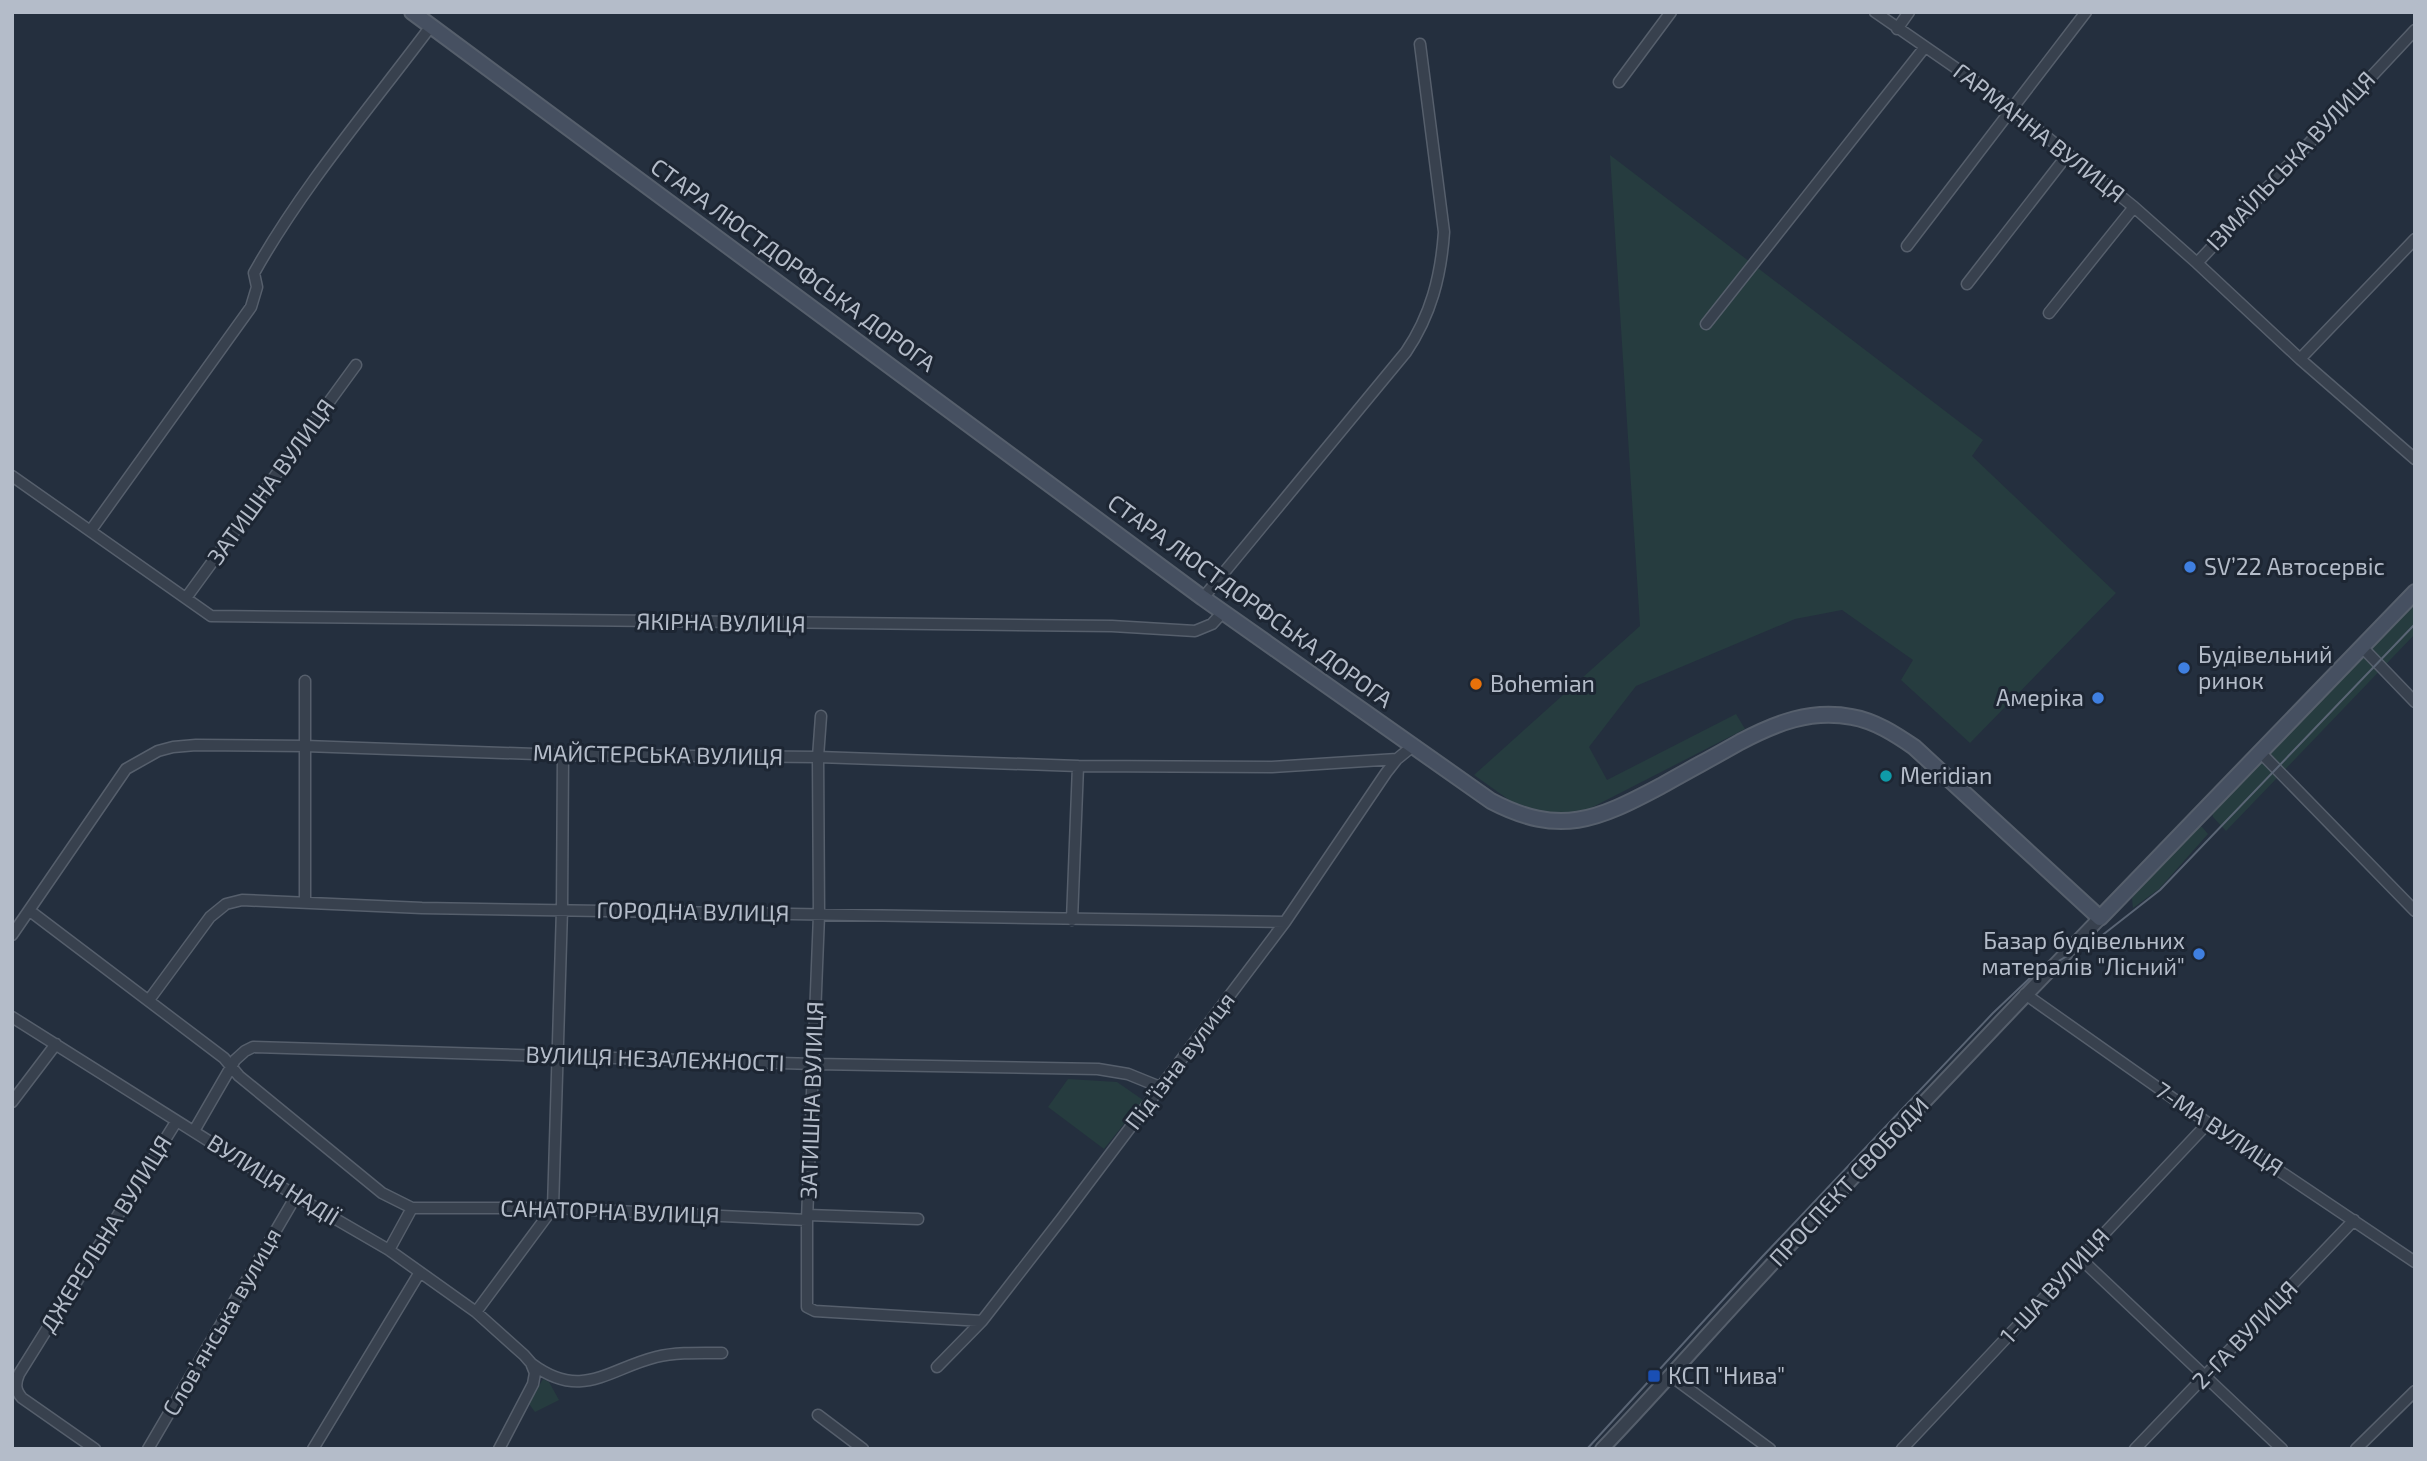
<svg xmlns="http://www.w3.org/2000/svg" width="2427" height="1461" viewBox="0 0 2427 1461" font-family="'Exo 2',sans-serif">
	<rect width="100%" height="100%" fill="#242f3e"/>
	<path fill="#263c3f" d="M 1610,155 L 1983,440 L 1972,456 L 2116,593 L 1970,743 L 1901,680 L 1913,660 L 1842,610 L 1795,619 L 1636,686 L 1589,747 L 1607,780 L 1736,714 L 1745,729 L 1583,812 L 1551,814 L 1512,802 L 1474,775 L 1640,626 Z
		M 2415,597 L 2415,634 L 2226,831 L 2213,817 L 2212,811 Z
		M 2197,827 L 2202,827 L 2208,834 L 2159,889 L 2133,908 L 2132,898 Z
		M 1068,1079 L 1117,1082 L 1143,1100 L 1104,1149 L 1048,1107 Z
		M 543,1379 L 549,1382 L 559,1400 L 535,1412 L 529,1404 Z"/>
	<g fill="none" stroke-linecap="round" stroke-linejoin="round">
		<g stroke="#565f6c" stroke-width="13">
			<path id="minor" d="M 1875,12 L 1992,93 L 2134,207 L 2197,263
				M 1897,29 L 1909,12
				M 2415,30 L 2197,263 L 2300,359 L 2415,459
				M 1619,82 L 1671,12
				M 1907,246 L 2086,12
				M 1967,284 L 2068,154
				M 2049,313 L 2134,207
				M 1706,324 L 1925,47
				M 2300,359 L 2415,239
				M 12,476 L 211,616 L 1112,626 L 1195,631 L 1212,624 L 1223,612
				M 91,530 L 251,307 L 257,287 L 254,273 C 302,187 372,105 431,26
				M 186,598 L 356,365
				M 1203,598 L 1406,352 C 1431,315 1441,276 1444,232 L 1420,44
				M 2362,647 L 2415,702
				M 821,716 L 818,757 L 819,915 L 807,1220 L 807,1307 L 815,1311 L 982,1321
				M 2260,752 L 2415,911
				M 305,903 L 305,681
				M 30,911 L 224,1058 L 239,1076 L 382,1193 L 412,1208 L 553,1208 L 807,1220
				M 1072,920 L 1078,766
				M 12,935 L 126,769 L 158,751 L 173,747 L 196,745 L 305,746 L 563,755 L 818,757 L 1078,766 L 1272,767 L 1397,759
				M 2025,994 L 2208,1123 L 2415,1262
				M 149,1000 L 210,917 L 226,904 L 242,900 L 422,908 L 1285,922
				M 12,1017 L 296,1196 L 389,1250 L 476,1312 L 524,1355 L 531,1363 L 535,1373 L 533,1384 L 499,1449
				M 12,1102 L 56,1044
				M 194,1131 L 235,1060 L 245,1051 L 253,1047 L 815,1064 L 1098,1069 L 1128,1074 L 1160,1087
				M 808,1215 L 918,1219
				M 389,1250 L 412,1208
				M 2081,1259 L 2282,1449
				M 476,1312 L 553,1208 L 562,909 L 563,755
				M 532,1364 C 582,1401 608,1369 656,1357 C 677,1352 700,1353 722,1353
				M 937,1367 L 982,1321 L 1062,1218 L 1285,922 L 1386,773 L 1397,759 L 1413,746
				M 1671,1376 L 1770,1449
				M 818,1415 L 863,1449
				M 95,1449 L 22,1398 C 15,1390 15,1384 19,1374 L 176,1122
				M 148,1449 L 296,1196
				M 313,1449 L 420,1272
				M 1902,1449 L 2208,1123
				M 2135,1449 L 2354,1220
				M 2356,1449 L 2415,1391"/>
		</g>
		<g stroke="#565f6c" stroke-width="16">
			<path id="tertiary" d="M 1602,1449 C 1661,1387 1717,1323 1775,1261 C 1882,1146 1990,1032 2100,918"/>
		</g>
		<g stroke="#565f6c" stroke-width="18">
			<path id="secondary" d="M 412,12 L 1203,598 L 1491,801 C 1560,837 1597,820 1661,786 C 1687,771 1714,757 1740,742 C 1776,723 1811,709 1852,717 C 1875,721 1895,734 1914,747 L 2100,918 L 2415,592"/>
		</g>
		<use href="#minor" stroke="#38414e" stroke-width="10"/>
		<use href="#tertiary" stroke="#38414e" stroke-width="12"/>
		<use href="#secondary" stroke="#465061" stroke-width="14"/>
		<path stroke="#5a6575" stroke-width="2" d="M 1587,1449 L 1762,1257 L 1993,1013 L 2031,977 L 2100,937 L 2160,890 L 2415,624"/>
	</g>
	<g fill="#3f7fe0" stroke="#1d2633" stroke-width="2.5">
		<circle cx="2190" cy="567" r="7"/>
		<circle cx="2184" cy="668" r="7"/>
		<circle cx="2098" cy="698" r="7"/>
		<circle cx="2199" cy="954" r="7"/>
	</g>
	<circle fill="#e8710a" stroke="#1d2633" stroke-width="2.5" cx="1476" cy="684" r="7"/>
	<circle fill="#0f9aa8" stroke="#1d2633" stroke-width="2.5" cx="1886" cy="776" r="7"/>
	<rect fill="#1a4fb4" stroke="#1d2633" stroke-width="2.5" x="1647" y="1369" width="14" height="14" rx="3.5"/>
	<g text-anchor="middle" stroke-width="6" stroke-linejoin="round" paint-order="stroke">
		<g font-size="23" fill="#b4bcc9" stroke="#1d2633">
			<text transform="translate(2039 133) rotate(38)" y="8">ГАРМАННА ВУЛИЦЯ</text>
			<text transform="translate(2291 161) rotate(-47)" y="8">ІЗМАЇЛЬСЬКА ВУЛИЦЯ</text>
			<text transform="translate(793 265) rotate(36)" y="8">СТАРА ЛЮСТДОРФСЬКА ДОРОГА</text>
			<text transform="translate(271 482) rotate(-54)" y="8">ЗАТИШНА ВУЛИЦЯ</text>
			<text transform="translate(1250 601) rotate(36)" y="8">СТАРА ЛЮСТДОРФСЬКА ДОРОГА</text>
			<text transform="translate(721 623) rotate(1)" y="8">ЯКІРНА ВУЛИЦЯ</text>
			<text transform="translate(658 755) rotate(1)" y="8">МАЙСТЕРСЬКА ВУЛИЦЯ</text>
			<text transform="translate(693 912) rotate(1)" y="8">ГОРОДНА ВУЛИЦЯ</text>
			<text transform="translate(655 1059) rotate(2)" y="8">ВУЛИЦЯ НЕЗАЛЕЖНОСТІ</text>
			<text transform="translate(1180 1061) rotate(-53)" y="8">Підʼїзна вулиця</text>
			<text transform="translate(812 1100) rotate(-88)" y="8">ЗАТИШНА ВУЛИЦЯ</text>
			<text transform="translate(2219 1129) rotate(34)" y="8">7-МА ВУЛИЦЯ</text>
			<text transform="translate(273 1180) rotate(32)" y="8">ВУЛИЦЯ НАДІЇ</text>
			<text transform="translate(1849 1182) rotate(-47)" y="8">ПРОСПЕКТ СВОБОДИ</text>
			<text transform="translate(610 1212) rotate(2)" y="8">САНАТОРНА ВУЛИЦЯ</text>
			<text transform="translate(106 1234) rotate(-58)" y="8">ДЖЕРЕЛЬНА ВУЛИЦЯ</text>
			<text transform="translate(2055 1286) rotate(-47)" y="8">1-ША ВУЛИЦЯ</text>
			<text transform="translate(222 1322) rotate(-60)" y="8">Словʼянська вулиця</text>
			<text transform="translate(2245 1335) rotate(-46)" y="8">2-ГА ВУЛИЦЯ</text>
		</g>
		<g font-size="23" fill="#b4bcc9" stroke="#1d2633" text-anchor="start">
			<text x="2204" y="575">SV’22 Автосервіс</text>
			<text x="2198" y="663">Будівельний<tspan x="2198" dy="26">ринок</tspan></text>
			<text x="1490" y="692">Bohemian</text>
			<text x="2084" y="706" text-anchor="end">Амеріка</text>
			<text x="1900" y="784">Meridian</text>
			<text x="2185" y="949" text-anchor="end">Базар будівельних<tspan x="2185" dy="26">матералів "Лісний"</tspan></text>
			<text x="1668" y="1384">КСП "Нива"</text>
		</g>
	</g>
	<rect width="2427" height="1461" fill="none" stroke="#b4bcc9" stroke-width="28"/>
</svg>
